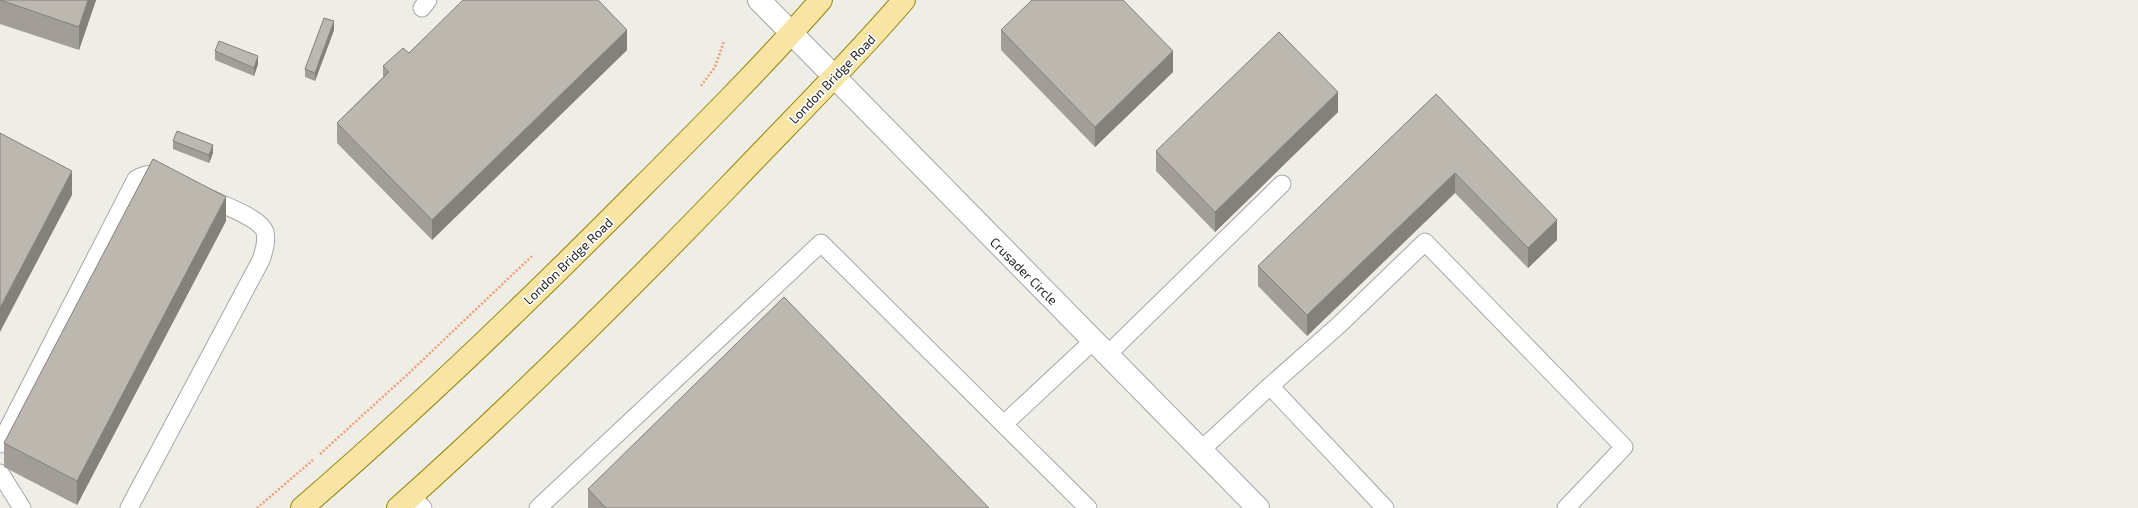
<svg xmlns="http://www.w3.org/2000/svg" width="2138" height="508" viewBox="0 0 2138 508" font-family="'Exo 2',sans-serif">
	<rect width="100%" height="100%" fill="#efeee6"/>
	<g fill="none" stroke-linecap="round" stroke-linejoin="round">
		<g stroke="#a6a6a6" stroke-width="19">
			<path id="service" d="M 422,8 L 428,0
				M 1107,355 L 1282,184
				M 1270,386 L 1340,324 L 1425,242 L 1624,447 L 1566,508
				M 1004,424 L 1093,341
				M 0,444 L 136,179 C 148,172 155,174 168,179
				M 1201,450 L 1270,386 L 1385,508
				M 0,473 L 22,508
				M 411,496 L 423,508
				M 129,508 L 261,260 C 264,251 267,242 265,232 C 260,217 220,204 206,197
				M 538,508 L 821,243 L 1088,508"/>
		</g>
		<g stroke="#a6a6a6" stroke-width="24">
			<path id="minor" d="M 759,0 L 1258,508"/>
		</g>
		<g stroke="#948307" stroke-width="24">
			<path id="primary" d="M 302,508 C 419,407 530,300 639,190 C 701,128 763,66 821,0
				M 398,508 C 515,404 625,294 734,181 C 791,121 850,63 904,0"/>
		</g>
		<path stroke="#f49c73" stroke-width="2.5" stroke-dasharray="2 2" stroke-linecap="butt" d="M 701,86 L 715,67 L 724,41
			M 320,454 L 408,374 L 532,256
			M 257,508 L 313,460"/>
		<use href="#service" stroke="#fff" stroke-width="17"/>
		<use href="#minor" stroke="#fff" stroke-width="22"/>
		<use href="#primary" stroke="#f8e5a3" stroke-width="22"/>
	</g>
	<path fill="#a29d96" d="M 0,0 L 96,0 L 79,50 L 0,24 Z
		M 334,30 L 315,81 L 305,77 L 305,69 Z
		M 1001,30 L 1173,72 L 1095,147 L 1001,50 Z
		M 627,50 L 432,240 L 337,143 L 337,123 L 383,77 L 383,66 L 409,53 Z
		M 215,51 L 258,64 L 254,76 L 215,60 Z
		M 1436,94 L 1557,240 L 1528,268 L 1455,193 L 1307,336 L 1258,286 L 1258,266 Z
		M 1338,112 L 1215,232 L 1156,171 L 1156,151 Z
		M 173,141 L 213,153 L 209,163 L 173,149 Z
		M 226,221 L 77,505 L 4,467 L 4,443 Z
		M 588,489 L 989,508 L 588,508 Z"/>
	<path fill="#84807a" d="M 88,0 L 96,0 L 79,50 L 79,27 Z
		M 334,21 L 334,30 L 315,81 L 315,73 Z
		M 627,30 L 627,50 L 432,240 L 432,220 Z
		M 1173,51 L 1173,72 L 1095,147 L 1095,127 Z
		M 258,56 L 258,64 L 254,76 L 254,68 Z
		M 1338,92 L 1338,112 L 1215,232 L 1215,212 Z
		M 213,145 L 213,153 L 209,163 L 209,155 Z
		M 72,171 L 72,195 L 0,332 L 0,308 Z
		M 1455,173 L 1455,193 L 1307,336 L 1307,315 Z
		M 226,197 L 226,221 L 77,505 L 77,481 Z
		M 1557,220 L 1557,240 L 1528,268 L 1528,248 Z"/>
	<path fill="#bcb7af" stroke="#84807a" d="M 0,0 L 88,0 L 79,27 Z
		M 463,0 L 598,0 L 627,30 L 432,220 L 337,123 L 389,72 L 383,66 L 403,48 L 409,53 Z
		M 1032,0 L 1123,0 L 1173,51 L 1095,127 L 1001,30 Z
		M 324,18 L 334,21 L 315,73 L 305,69 Z
		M 1279,32 L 1338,92 L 1215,212 L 1156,151 Z
		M 219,41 L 258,56 L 254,68 L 215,51 Z
		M 1436,94 L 1557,220 L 1528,248 L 1455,173 L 1307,315 L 1258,266 Z
		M 177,131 L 213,145 L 209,155 L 173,141 Z
		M 0,133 L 72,171 L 0,308 Z
		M 153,159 L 226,197 L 77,481 L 4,443 Z
		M 784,297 L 989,508 L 606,508 L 588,489 Z"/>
	<g text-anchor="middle" stroke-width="3.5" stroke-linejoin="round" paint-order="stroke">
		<g font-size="13" fill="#1f1f1f" stroke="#fff">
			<text transform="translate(832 79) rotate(-46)" y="5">London Bridge Road</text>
			<text transform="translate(568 261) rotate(-44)" y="5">London Bridge Road</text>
			<text transform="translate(1024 271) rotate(45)" y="5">Crusader Circle</text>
		</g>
	</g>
</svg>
